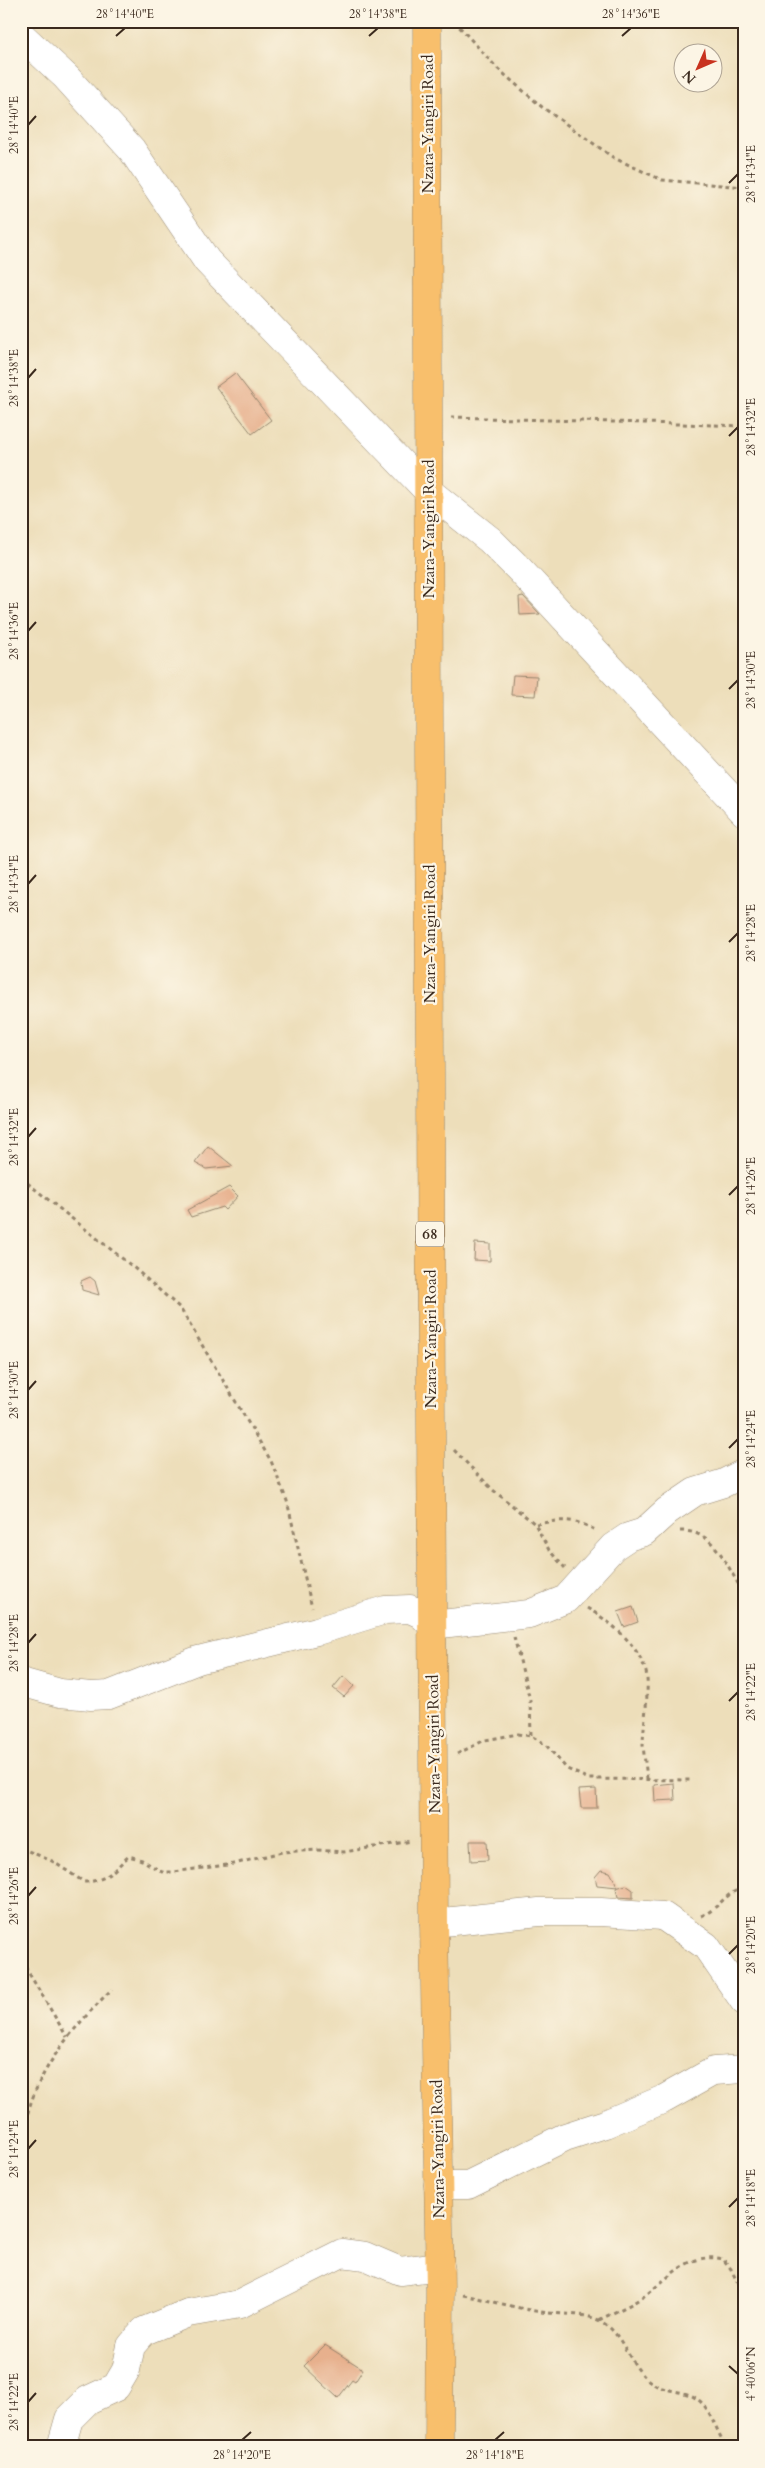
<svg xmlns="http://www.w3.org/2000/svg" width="765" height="2468" viewBox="0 0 765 2468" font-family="Cardo,serif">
	<rect width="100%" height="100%" fill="#fcf5e5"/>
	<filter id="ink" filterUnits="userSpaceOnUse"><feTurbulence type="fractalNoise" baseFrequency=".02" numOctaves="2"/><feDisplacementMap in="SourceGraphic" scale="10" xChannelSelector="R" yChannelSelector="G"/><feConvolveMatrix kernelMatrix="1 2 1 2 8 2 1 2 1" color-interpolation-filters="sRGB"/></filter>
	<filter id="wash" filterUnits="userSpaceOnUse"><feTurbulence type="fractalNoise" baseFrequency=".0096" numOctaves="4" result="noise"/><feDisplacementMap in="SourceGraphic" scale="20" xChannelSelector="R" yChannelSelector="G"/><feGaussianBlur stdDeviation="1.12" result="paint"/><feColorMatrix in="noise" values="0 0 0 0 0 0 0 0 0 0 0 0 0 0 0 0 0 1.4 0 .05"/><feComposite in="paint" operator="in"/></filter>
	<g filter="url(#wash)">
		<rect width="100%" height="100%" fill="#eddeba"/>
		<g id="blocks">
			<path fill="#e7b08d" d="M 235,373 L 271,420 L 252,434 L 216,387 Z
				M 523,596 L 540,614 L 520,615 L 519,597 Z
				M 513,675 L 537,676 L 535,696 L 511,695 Z
				M 208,1146 L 233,1166 L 206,1169 L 195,1163 Z
				M 229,1187 L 238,1196 L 225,1210 L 222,1207 L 191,1217 L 187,1210 Z
				M 475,1243 L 490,1244 L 490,1261 L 474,1260 Z
				M 90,1277 L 95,1281 L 99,1295 L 82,1290 L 81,1281 Z
				M 633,1607 L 638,1622 L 624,1627 L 618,1612 Z
				M 343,1676 L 354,1686 L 344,1697 L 333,1688 Z
				M 674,1783 L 675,1800 L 655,1801 L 654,1785 Z
				M 596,1789 L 597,1808 L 581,1808 L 579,1790 Z
				M 470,1841 L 487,1841 L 488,1860 L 471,1861 Z
				M 601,1870 L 610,1872 L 618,1887 L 597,1885 L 595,1877 Z
				M 626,1885 L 633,1890 L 633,1898 L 618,1897 L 616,1888 Z
				M 325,2345 L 363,2369 L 355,2382 L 352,2380 L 338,2398 L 304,2366 Z"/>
		</g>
	</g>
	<g filter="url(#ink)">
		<use href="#blocks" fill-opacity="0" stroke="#94846c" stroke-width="1"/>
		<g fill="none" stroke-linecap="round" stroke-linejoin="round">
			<g stroke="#94846c" stroke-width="29">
				<path id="minor" d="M 21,35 L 66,77 L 132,150 L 207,261 L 427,490 L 490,540 L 520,570 L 744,812
					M 21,1682 L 60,1693 L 91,1696 L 109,1695 L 198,1660 L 317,1631 L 385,1610 L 410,1609 L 421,1614 L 432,1625 L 529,1614 L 566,1599 L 613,1547 L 628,1537 L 644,1532 L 667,1511 L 695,1492 L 724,1483 L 744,1473
					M 434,1923 L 539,1912 L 601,1912 L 663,1916 L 706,1946 L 744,2001
					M 438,2185 L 468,2185 L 565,2137 L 605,2124 L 664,2099 L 714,2071 L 744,2069
					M 61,2447 L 69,2419 L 88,2400 L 116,2387 L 126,2370 L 131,2346 L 144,2331 L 188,2313 L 240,2304 L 342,2253 L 365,2256 L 400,2271 L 440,2266"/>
			</g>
			<g stroke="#94846c" stroke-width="29">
				<path id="major" d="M 427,21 L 431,1429 L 434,1923 L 440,2290 L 439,2447"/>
			</g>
			<path stroke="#94846c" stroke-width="3" stroke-dasharray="4 4" stroke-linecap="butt" d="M 454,21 L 497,68 L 542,107 L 614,158 L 662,180 L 744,187
				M 451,417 L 744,426
				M 21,1178 L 133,1267 L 180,1308 L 271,1461 L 287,1501 L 312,1608
				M 454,1450 L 493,1490 L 535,1524 L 549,1550 L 565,1568
				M 536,1524 C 562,1520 572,1517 597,1531
				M 680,1531 C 717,1530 726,1567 744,1593
				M 587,1608 C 611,1622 638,1644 646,1672 C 650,1688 643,1726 643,1745 C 644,1756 646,1768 647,1779
				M 514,1637 L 530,1700 L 531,1736
				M 457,1754 L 485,1740 L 518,1734 L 531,1736 L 546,1745 L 567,1769 L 589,1779 L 692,1780
				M 21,1848 L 52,1861 L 84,1882 C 108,1881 113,1870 129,1856 L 142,1860 L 162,1872 L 173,1872 L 234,1864 L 282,1852 L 317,1850 L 344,1852 L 412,1841
				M 701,1916 C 718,1910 725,1892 744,1888
				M 21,1960 L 67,2037
				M 21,2217 C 24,2193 22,2169 23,2144 C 26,2081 69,2032 112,1989
				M 463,2295 C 489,2300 515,2308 541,2312 C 564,2316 591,2310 610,2328 C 626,2343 632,2369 651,2382 C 662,2391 677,2390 690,2395 C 712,2404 714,2430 727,2447
				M 599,2320 C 612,2313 625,2308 638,2300 C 666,2283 685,2251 723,2259 L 731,2269 L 744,2297"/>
			<use href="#minor" stroke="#fff" stroke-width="28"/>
			<use href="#major" stroke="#f8bf6c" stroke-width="28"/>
		</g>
	</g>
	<path fill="none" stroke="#3b2a1e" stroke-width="2" d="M 116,36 L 125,28M 369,36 L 378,28M 622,36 L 631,28M 28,125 L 36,116M 729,183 L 738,174M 28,378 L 36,369M 729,436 L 738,427M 28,631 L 36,622M 729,689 L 738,680M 28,884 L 36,875M 729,942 L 738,933M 28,1137 L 36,1128M 729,1195 L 738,1186M 28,1390 L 36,1381M 729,1448 L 738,1439M 28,1643 L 36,1634M 729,1701 L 738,1692M 28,1896 L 36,1887M 729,1954 L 738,1945M 28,2149 L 36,2140M 729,2207 L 738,2198M 729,2366 L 738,2374M 28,2402 L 36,2393M 242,2440 L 251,2432M 495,2440 L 504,2432"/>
	<g text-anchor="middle" stroke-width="4.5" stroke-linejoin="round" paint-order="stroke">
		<rect fill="#fcf5e5" stroke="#75675a" stroke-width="1" x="416" y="1221.5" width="28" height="25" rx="4"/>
		<g font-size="15" font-weight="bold" fill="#3b2a1e">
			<text x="430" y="1239">68</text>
		</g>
		<g font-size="16" fill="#3b2a1e" stroke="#fcf5e5">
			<text transform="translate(427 124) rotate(-90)" y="6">Nzara-Yangiri Road</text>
			<text transform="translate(428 529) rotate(-90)" y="6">Nzara-Yangiri Road</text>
			<text transform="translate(429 934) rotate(-90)" y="6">Nzara-Yangiri Road</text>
			<text transform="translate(430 1339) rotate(-90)" y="6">Nzara-Yangiri Road</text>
			<text transform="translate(433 1744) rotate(-91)" y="6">Nzara-Yangiri Road</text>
			<text transform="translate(437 2149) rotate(-91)" y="6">Nzara-Yangiri Road</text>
		</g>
	</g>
	<rect width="765" height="2468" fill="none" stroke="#fcf5e5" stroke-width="55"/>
	<g transform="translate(698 68) rotate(225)"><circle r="24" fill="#fcf5e5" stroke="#afa495"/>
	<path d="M0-4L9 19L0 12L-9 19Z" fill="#c8321e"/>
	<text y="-8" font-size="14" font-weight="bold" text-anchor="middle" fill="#3b2a1e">N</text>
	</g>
	<rect x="28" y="28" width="710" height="2412" fill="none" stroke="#3b2a1e" stroke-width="2"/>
	<g font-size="12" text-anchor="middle" fill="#3b2a1e">
		<text x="125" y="18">28°14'40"E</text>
		<text x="378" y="18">28°14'38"E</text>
		<text x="631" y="18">28°14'36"E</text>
		<text transform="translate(14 125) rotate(-90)" y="4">28°14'40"E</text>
		<text transform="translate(751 174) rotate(-90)" y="4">28°14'34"E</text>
		<text transform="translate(14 378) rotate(-90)" y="4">28°14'38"E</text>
		<text transform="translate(751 427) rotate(-90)" y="4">28°14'32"E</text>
		<text transform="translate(14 631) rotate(-90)" y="4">28°14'36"E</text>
		<text transform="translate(751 680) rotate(-90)" y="4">28°14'30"E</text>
		<text transform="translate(14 884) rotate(-90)" y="4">28°14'34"E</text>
		<text transform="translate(751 933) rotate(-90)" y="4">28°14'28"E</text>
		<text transform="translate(14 1137) rotate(-90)" y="4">28°14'32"E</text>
		<text transform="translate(751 1186) rotate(-90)" y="4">28°14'26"E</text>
		<text transform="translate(14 1390) rotate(-90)" y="4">28°14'30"E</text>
		<text transform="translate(751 1439) rotate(-90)" y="4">28°14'24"E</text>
		<text transform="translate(14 1643) rotate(-90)" y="4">28°14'28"E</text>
		<text transform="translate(751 1692) rotate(-90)" y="4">28°14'22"E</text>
		<text transform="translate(14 1896) rotate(-90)" y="4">28°14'26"E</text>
		<text transform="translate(751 1945) rotate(-90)" y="4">28°14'20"E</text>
		<text transform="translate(14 2149) rotate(-90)" y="4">28°14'24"E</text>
		<text transform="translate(751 2198) rotate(-90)" y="4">28°14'18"E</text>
		<text transform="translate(751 2374) rotate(-90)" y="4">4°40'06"N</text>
		<text transform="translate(14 2402) rotate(-90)" y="4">28°14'22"E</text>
		<text x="242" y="2459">28°14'20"E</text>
		<text x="495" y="2459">28°14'18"E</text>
	</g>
</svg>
